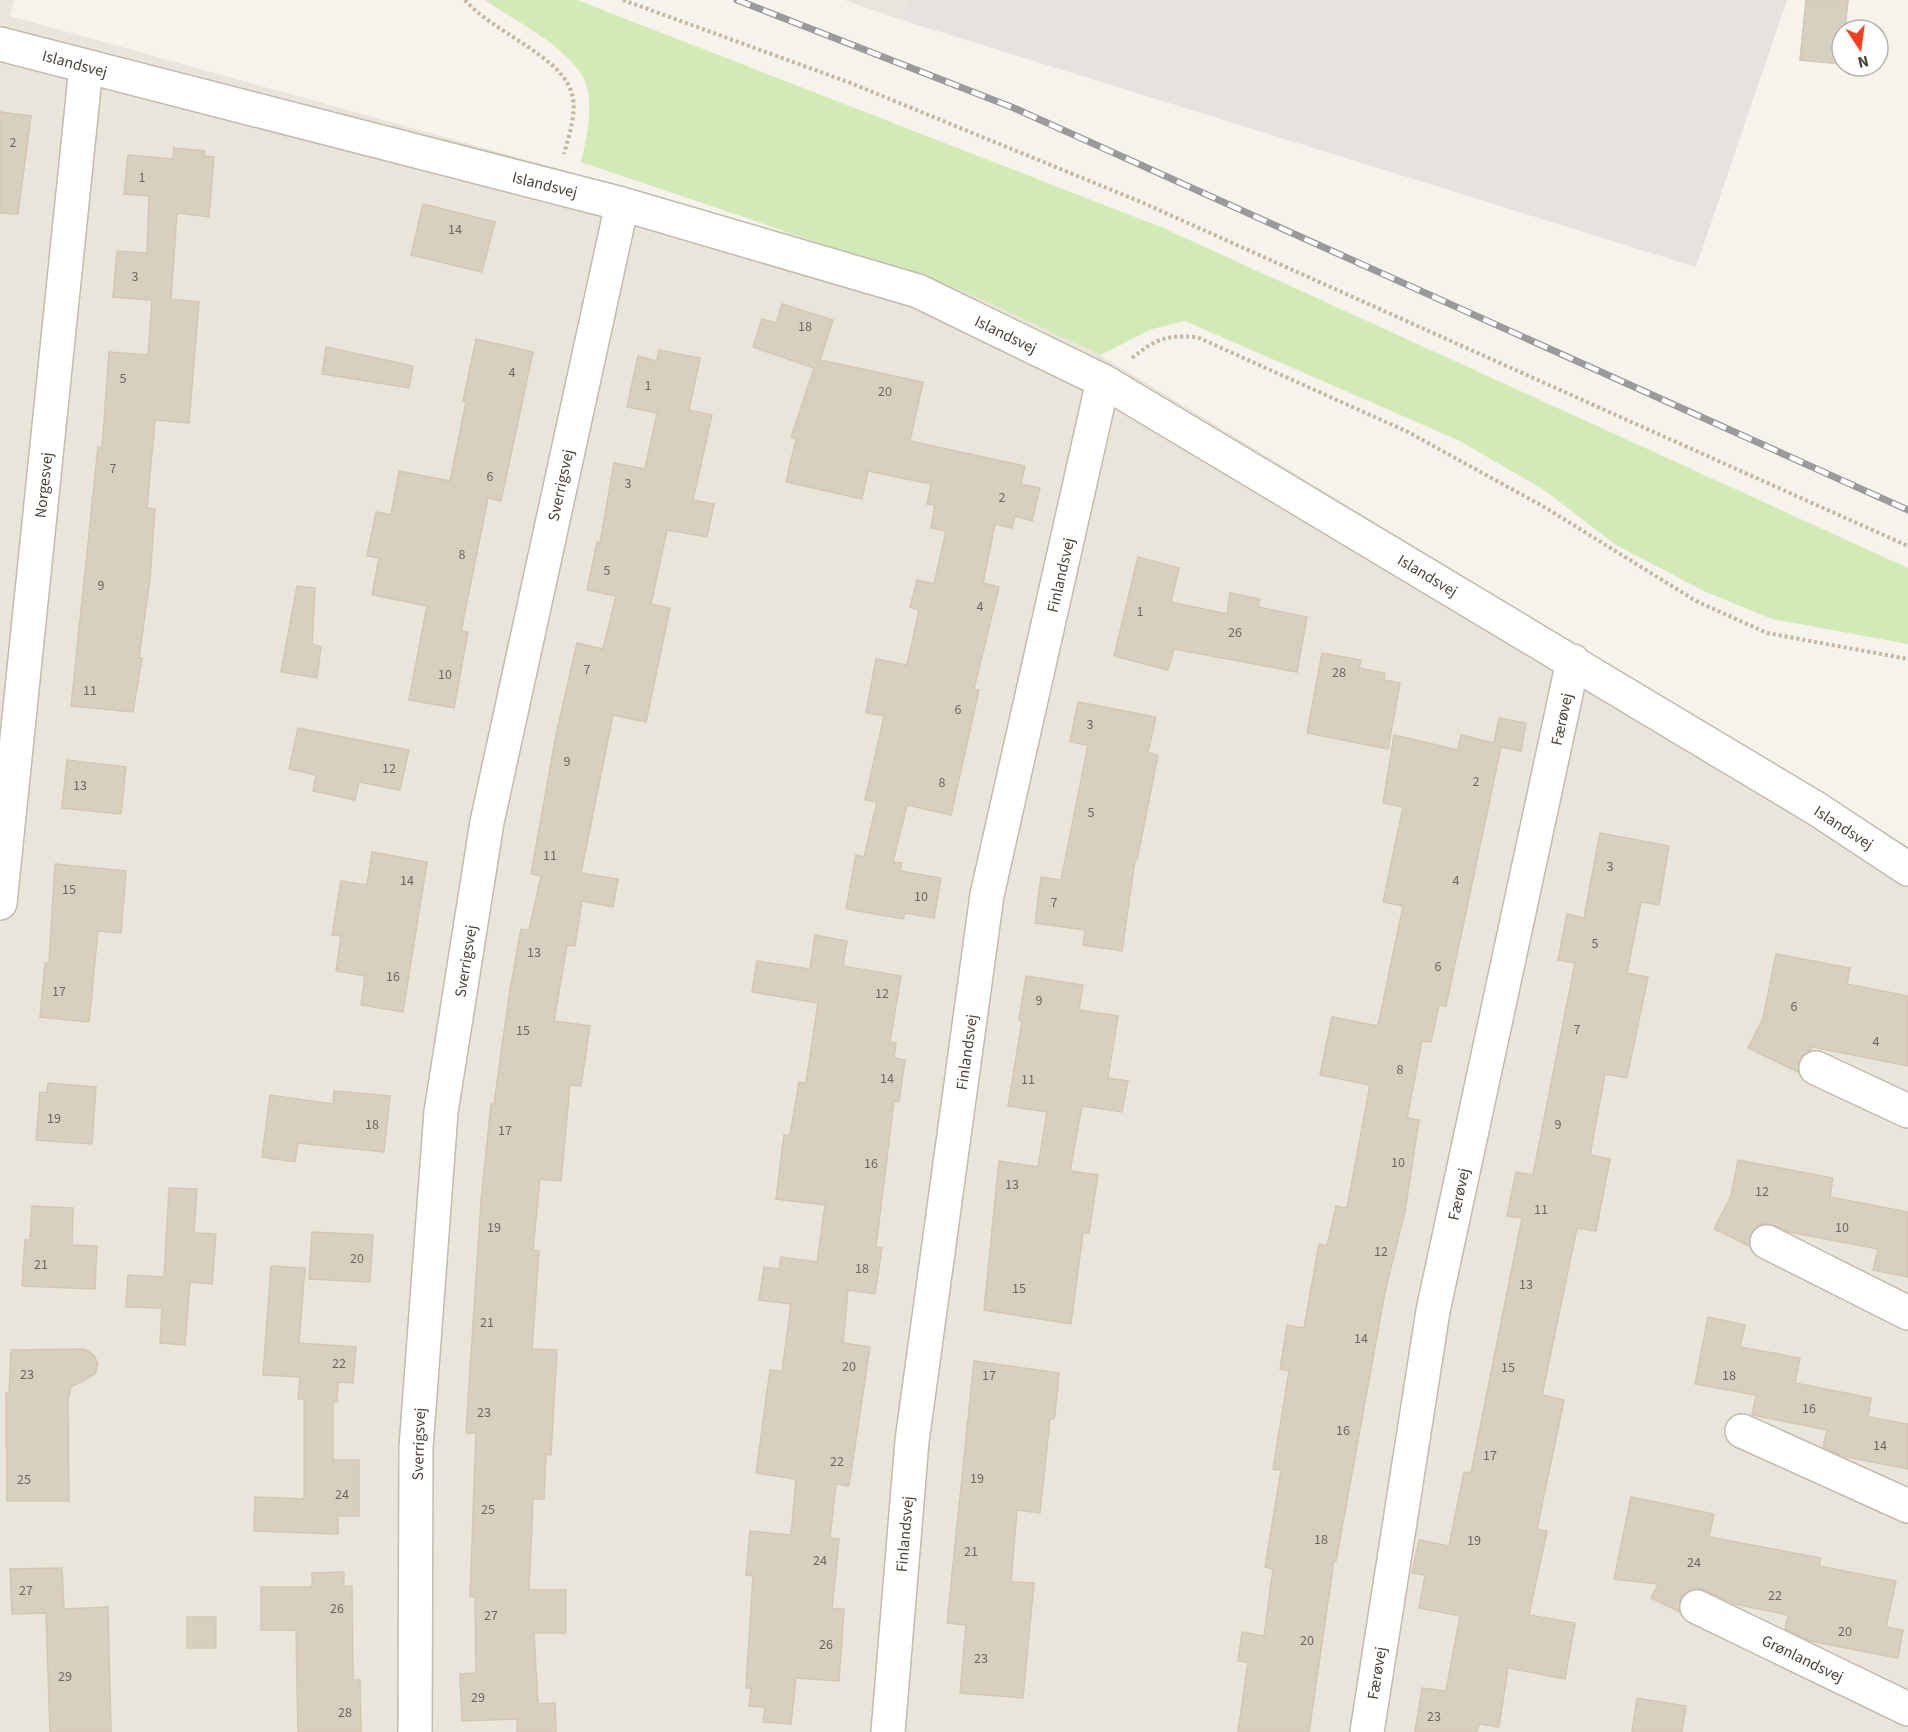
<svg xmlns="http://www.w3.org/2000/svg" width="1908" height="1732" viewBox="0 0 1908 1732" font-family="'Source Sans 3',sans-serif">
	<rect width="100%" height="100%" fill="#f6f3ec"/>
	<path fill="#eae5da" d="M 0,0 L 14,0 L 10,16 L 993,290 L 1908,846 L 1908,1732 L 0,1732 Z
		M 844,0 L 908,0 L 902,20 Z"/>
	<path fill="#e6e2dd" d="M 908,0 L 1787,0 L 1696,267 L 902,20 Z"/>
	<path fill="#d2eab5" d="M 485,0 L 577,0 L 1161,227 L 1908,568 L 1908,644 L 1772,619 L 1706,592 L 1616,545 L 1544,490 L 1460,441 L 1185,321 L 1152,329 L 1101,355 L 970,294 L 581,162 C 587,136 597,97 580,72 C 558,41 515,21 485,0 Z"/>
	<path fill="#d8cfc1" stroke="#d3c7b4" stroke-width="1.5" d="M 1806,0 L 1848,0 L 1845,30 L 1842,30 L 1841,64 L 1800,60 Z
		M 0,112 L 31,116 L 18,214 L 0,213 Z
		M 174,148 L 205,151 L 204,156 L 214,157 L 209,217 L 177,213 L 171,299 L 199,302 L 189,423 L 155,420 L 147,508 L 155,509 L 150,579 L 139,658 L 142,658 L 133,712 L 71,706 L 98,447 L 102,448 L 109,352 L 148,355 L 152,300 L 113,297 L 117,251 L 147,253 L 149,196 L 124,194 L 128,155 L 173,159 Z
		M 423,204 L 495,222 L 482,272 L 411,255 Z
		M 782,304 L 833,320 L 820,360 L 923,382 L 910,441 L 1025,466 L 1021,484 L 1040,488 L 1032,521 L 1015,516 L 1012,528 L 995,524 L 983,583 L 999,587 L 974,689 L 979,690 L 951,815 L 907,805 L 893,862 L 902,863 L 900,871 L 941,878 L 934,918 L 905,913 L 903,919 L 846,909 L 856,855 L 864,857 L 877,802 L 865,800 L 884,716 L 866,713 L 876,659 L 907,665 L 919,610 L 910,607 L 917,580 L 934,584 L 946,531 L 931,528 L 935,505 L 927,504 L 931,484 L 868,471 L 862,499 L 786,482 L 796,439 L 791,437 L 814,368 L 753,347 L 762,319 L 776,323 Z
		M 476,339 L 533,352 L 501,501 L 488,498 L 461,631 L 468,632 L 454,708 L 409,700 L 427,606 L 372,595 L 379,558 L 367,556 L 376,512 L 391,515 L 399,471 L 450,481 L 466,402 L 463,401 Z
		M 326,347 L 413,366 L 409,388 L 322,374 Z
		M 659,350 L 700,358 L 689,410 L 712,415 L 693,500 L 714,504 L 707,537 L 667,530 L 651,604 L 670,608 L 646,722 L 613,715 L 581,873 L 618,879 L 613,907 L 582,901 L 575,946 L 567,945 L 554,1021 L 590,1026 L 581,1086 L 570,1085 L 561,1181 L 540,1179 L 533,1250 L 539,1251 L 532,1349 L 557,1350 L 551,1455 L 546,1454 L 544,1499 L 533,1499 L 529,1590 L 566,1590 L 566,1633 L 534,1633 L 538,1704 L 555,1703 L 556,1732 L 517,1732 L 517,1719 L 462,1721 L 460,1674 L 476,1673 L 475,1597 L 470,1597 L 476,1433 L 466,1433 L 481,1201 L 491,1104 L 494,1104 L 509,996 L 521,929 L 529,930 L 541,876 L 531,874 L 556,735 L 577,643 L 603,649 L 616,596 L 587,590 L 597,542 L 600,543 L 614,463 L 645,469 L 657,413 L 627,407 L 638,356 L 657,361 Z
		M 1138,557 L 1179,568 L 1171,602 L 1227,614 L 1230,593 L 1260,599 L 1258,607 L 1307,617 L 1297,672 L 1174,649 L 1168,670 L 1114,656 Z
		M 297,586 L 315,588 L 312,644 L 321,647 L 317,678 L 281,672 Z
		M 1322,653 L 1361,660 L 1359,668 L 1385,673 L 1384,680 L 1400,683 L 1388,749 L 1307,733 Z
		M 1078,702 L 1156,717 L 1148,753 L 1158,755 L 1137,860 L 1135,860 L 1122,951 L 1083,945 L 1085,930 L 1035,923 L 1041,877 L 1061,880 L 1088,745 L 1070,742 Z
		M 1499,718 L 1526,723 L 1521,751 L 1501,747 L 1446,1006 L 1439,1005 L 1431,1042 L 1422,1041 L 1407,1118 L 1419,1120 L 1405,1211 L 1385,1292 L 1336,1561 L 1334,1561 L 1309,1732 L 1238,1732 L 1248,1662 L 1238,1661 L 1242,1632 L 1264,1636 L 1273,1569 L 1265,1567 L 1281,1470 L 1273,1469 L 1289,1371 L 1280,1369 L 1287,1325 L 1304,1328 L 1319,1244 L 1327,1246 L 1336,1206 L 1347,1208 L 1370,1085 L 1320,1075 L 1332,1017 L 1378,1026 L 1403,906 L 1383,902 L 1403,807 L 1383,803 L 1394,735 L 1458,750 L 1461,735 L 1494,743 Z
		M 298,728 L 409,750 L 400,790 L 359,782 L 355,800 L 313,791 L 316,775 L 289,769 Z
		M 67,760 L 126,767 L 121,814 L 62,808 Z
		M 1600,833 L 1669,846 L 1659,905 L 1641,902 L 1627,973 L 1648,977 L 1627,1078 L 1605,1074 L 1590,1155 L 1610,1159 L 1596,1231 L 1577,1228 L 1542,1395 L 1564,1400 L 1537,1529 L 1547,1531 L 1529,1615 L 1575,1623 L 1565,1679 L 1508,1668 L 1499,1727 L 1479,1724 L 1477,1732 L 1415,1732 L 1422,1688 L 1446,1691 L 1460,1616 L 1419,1608 L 1425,1575 L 1412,1573 L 1419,1540 L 1449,1546 L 1464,1472 L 1471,1473 L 1522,1218 L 1507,1216 L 1516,1172 L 1533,1175 L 1575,963 L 1558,960 L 1567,914 L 1584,918 Z
		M 372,852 L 427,862 L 403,1012 L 361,1005 L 365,976 L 336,971 L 341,936 L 332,935 L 341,881 L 367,885 Z
		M 55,864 L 126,871 L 121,933 L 98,931 L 89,1022 L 40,1017 L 45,963 L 49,963 Z
		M 815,935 L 847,941 L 843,966 L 901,976 L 890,1042 L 896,1043 L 894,1058 L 905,1060 L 899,1102 L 894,1101 L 876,1247 L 882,1248 L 875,1294 L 848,1290 L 843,1343 L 870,1347 L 849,1486 L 836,1484 L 830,1538 L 839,1539 L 832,1609 L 844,1609 L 839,1681 L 796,1678 L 791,1724 L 763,1722 L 765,1707 L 749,1706 L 751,1688 L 746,1688 L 753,1576 L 746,1575 L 750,1531 L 791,1535 L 796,1479 L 756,1473 L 770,1370 L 782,1371 L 791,1304 L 759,1300 L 764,1267 L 779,1269 L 781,1257 L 817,1262 L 825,1205 L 776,1199 L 784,1135 L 790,1135 L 799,1082 L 806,1083 L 818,1003 L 752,992 L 757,961 L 810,969 Z
		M 1776,954 L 1850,968 L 1847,984 L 1908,996 L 1908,1066 L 1813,1047 L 1799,1060 L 1798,1072 L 1748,1048 L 1763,1018 Z
		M 1026,976 L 1083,985 L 1079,1010 L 1118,1016 L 1108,1078 L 1128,1081 L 1122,1112 L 1082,1106 L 1070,1171 L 1098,1175 L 1089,1233 L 1083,1233 L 1071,1324 L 984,1310 L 999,1161 L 1038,1167 L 1047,1112 L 1008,1106 L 1022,1021 L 1019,1020 Z
		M 48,1083 L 96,1087 L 92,1144 L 36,1140 L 40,1092 L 47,1093 Z
		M 334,1091 L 390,1096 L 384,1152 L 298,1143 L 295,1162 L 262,1157 L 270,1095 L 333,1104 Z
		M 1738,1160 L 1833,1178 L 1830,1197 L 1908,1212 L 1908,1277 L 1873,1270 L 1878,1249 L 1789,1232 L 1767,1223 L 1757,1226 L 1751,1233 L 1749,1246 L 1714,1229 L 1731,1196 Z
		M 169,1188 L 197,1189 L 194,1233 L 216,1234 L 212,1284 L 190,1282 L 185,1345 L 160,1343 L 162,1308 L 126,1307 L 128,1275 L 164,1277 Z
		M 32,1206 L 73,1208 L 72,1245 L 97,1246 L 95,1289 L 22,1286 L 25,1240 L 30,1240 Z
		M 312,1232 L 373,1235 L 370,1282 L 309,1279 Z
		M 271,1266 L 305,1268 L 299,1343 L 356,1347 L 353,1383 L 338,1382 L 337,1402 L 333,1402 L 333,1460 L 359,1460 L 359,1516 L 338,1516 L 338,1534 L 254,1531 L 255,1497 L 304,1499 L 304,1399 L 298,1399 L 300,1377 L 263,1375 Z
		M 1708,1317 L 1745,1325 L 1740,1347 L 1800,1358 L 1795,1383 L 1871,1398 L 1868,1417 L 1908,1424 L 1908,1469 L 1842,1456 L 1823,1447 L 1827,1430 L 1752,1415 L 1756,1395 L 1695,1384 Z
		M 84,1349 L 94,1355 L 98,1364 L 95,1374 L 71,1387 L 68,1400 L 69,1501 L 7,1501 L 6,1393 L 9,1393 L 11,1350 Z
		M 974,1361 L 1059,1373 L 1055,1415 L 1054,1419 L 1050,1419 L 1040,1513 L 1017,1510 L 1011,1582 L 1034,1583 L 1023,1698 L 960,1693 L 966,1625 L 947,1623 Z
		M 1631,1497 L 1714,1514 L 1709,1537 L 1821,1558 L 1819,1566 L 1896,1581 L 1886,1627 L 1903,1630 L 1898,1658 L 1810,1641 L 1785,1629 L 1788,1615 L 1735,1604 L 1705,1590 L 1695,1588 L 1686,1592 L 1680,1599 L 1680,1612 L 1651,1598 L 1658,1584 L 1614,1579 Z
		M 62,1568 L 64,1609 L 108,1607 L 111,1732 L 50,1732 L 46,1613 L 12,1614 L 10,1569 Z
		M 344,1572 L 344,1587 L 352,1586 L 353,1680 L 360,1680 L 361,1732 L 298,1732 L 296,1630 L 261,1630 L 261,1587 L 312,1587 L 312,1573 Z
		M 187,1617 L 216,1617 L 216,1648 L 187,1648 Z
		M 1637,1698 L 1686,1706 L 1682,1732 L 1632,1732 Z"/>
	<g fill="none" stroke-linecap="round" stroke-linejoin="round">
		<g stroke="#c2bbae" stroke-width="36">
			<path id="minor" d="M 0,44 L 622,204 L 918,291 L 1103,381 L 1817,809 L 1908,869
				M 0,903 L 86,67
				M 1816,1068 L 1908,1111
				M 1767,1242 L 1908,1313
				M 1742,1431 L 1908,1506
				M 1697,1607 L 1908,1709
				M 415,1732 L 416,1448 L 441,1112 L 487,822 L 622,204
				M 888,1732 L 912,1441 L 987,895 L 1103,381
				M 1367,1732 L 1433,1311 L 1573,661"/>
		</g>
		<path stroke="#c4b79f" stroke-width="4" stroke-dasharray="3 3" stroke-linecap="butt" d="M 465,0 C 492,32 562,56 572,94 C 577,113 569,135 564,154
			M 623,0 L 848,82 L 1141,202 L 1908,546
			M 1132,358 C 1157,338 1166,335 1197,337 L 1408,432 L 1546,508 L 1696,601 L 1767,633 L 1908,659"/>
		<use href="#minor" stroke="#fff" stroke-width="33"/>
		<g stroke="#9a9a9a" stroke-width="7">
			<path id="rail" d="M 737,0 L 1014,108 L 1908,510"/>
		</g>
		<use href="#rail" stroke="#fff" stroke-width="4.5" stroke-dasharray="14" stroke-linecap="butt"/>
	</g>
	<g text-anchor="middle" stroke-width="4.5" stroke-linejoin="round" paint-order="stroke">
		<g font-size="14" fill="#6e675b">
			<text x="13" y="147">2</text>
			<text x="142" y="182">1</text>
			<text x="455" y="234">14</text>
			<text x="135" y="281">3</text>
			<text x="805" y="331">18</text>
			<text x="512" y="377">4</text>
			<text x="123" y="383">5</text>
			<text x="648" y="390">1</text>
			<text x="885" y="396">20</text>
			<text x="113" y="473">7</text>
			<text x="490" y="481">6</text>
			<text x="628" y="488">3</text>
			<text x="1002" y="502">2</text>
			<text x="462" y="559">8</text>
			<text x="607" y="575">5</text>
			<text x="101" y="590">9</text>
			<text x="980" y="611">4</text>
			<text x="1140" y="616">1</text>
			<text x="1235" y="637">26</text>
			<text x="587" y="674">7</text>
			<text x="1339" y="677">28</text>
			<text x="445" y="679">10</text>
			<text x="90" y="695">11</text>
			<text x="958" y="714">6</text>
			<text x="1090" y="729">3</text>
			<text x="567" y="766">9</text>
			<text x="389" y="773">12</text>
			<text x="1476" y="786">2</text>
			<text x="942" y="787">8</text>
			<text x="80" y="790">13</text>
			<text x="1091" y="817">5</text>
			<text x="550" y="860">11</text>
			<text x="1610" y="871">3</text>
			<text x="407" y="885">14</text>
			<text x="1456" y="885">4</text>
			<text x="69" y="894">15</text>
			<text x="921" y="901">10</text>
			<text x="1054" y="907">7</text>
			<text x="1595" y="948">5</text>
			<text x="534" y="957">13</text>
			<text x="1438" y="971">6</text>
			<text x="393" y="981">16</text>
			<text x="59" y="996">17</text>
			<text x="882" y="998">12</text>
			<text x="1039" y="1005">9</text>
			<text x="1794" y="1011">6</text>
			<text x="1577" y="1034">7</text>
			<text x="523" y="1035">15</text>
			<text x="1876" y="1046">4</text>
			<text x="1400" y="1074">8</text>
			<text x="887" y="1083">14</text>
			<text x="1028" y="1084">11</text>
			<text x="54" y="1123">19</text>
			<text x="372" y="1129">18</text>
			<text x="1558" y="1129">9</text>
			<text x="505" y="1135">17</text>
			<text x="1398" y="1167">10</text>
			<text x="871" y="1168">16</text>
			<text x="1012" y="1189">13</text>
			<text x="1762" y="1196">12</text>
			<text x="1541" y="1214">11</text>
			<text x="494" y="1232">19</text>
			<text x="1842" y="1232">10</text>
			<text x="1381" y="1256">12</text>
			<text x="357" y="1263">20</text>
			<text x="41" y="1269">21</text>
			<text x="862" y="1273">18</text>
			<text x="1526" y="1289">13</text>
			<text x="1019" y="1293">15</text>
			<text x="487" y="1327">21</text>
			<text x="1361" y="1343">14</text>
			<text x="339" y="1368">22</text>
			<text x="849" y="1371">20</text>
			<text x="1508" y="1372">15</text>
			<text x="27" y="1379">23</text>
			<text x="989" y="1380">17</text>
			<text x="1729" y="1380">18</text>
			<text x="1809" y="1413">16</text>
			<text x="484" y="1417">23</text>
			<text x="1343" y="1435">16</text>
			<text x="1880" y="1450">14</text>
			<text x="1490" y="1460">17</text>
			<text x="837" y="1466">22</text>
			<text x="977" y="1483">19</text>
			<text x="24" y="1484">25</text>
			<text x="342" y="1499">24</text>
			<text x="488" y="1514">25</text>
			<text x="1321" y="1544">18</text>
			<text x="1474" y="1545">19</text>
			<text x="971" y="1556">21</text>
			<text x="820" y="1565">24</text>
			<text x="1694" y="1567">24</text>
			<text x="26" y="1595">27</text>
			<text x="1775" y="1600">22</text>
			<text x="337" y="1613">26</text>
			<text x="491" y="1620">27</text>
			<text x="1845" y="1636">20</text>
			<text x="1307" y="1645">20</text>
			<text x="826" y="1649">26</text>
			<text x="981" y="1663">23</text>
			<text x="65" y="1681">29</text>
			<text x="478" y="1702">29</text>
			<text x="345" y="1717">28</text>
			<text x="1434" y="1721">23</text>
		</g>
		<g font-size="16" fill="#4b4439" stroke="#fff">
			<text transform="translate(75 63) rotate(15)" y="6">Islandsvej</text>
			<text transform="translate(545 184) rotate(14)" y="6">Islandsvej</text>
			<text transform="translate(1006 334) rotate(26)" y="6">Islandsvej</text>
			<text transform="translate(43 485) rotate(-84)" y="6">Norgesvej</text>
			<text transform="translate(560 485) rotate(-78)" y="6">Sverrigsvej</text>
			<text transform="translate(1060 575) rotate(-77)" y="6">Finlandsvej</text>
			<text transform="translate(1428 575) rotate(31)" y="6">Islandsvej</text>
			<text transform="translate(1561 719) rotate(-78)" y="6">Færøvej</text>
			<text transform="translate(1844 827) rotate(33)" y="6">Islandsvej</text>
			<text transform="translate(465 961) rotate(-81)" y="6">Sverrigsvej</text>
			<text transform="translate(966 1052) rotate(-82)" y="6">Finlandsvej</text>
			<text transform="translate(1458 1194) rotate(-78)" y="6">Færøvej</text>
			<text transform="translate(418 1444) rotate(-88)" y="6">Sverrigsvej</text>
			<text transform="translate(904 1534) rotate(-85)" y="6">Finlandsvej</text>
			<text transform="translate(1803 1658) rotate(26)" y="6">Grønlandsvej</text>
			<text transform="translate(1376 1673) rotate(-81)" y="6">Færøvej</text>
		</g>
	</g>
	<g transform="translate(1860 48) rotate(167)"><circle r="28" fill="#ffffff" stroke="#b7b4b0" stroke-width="1.5"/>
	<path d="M0-4.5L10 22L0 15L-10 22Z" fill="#fc3f1d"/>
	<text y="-9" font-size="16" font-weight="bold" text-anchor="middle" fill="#4b4439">N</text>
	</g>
</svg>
